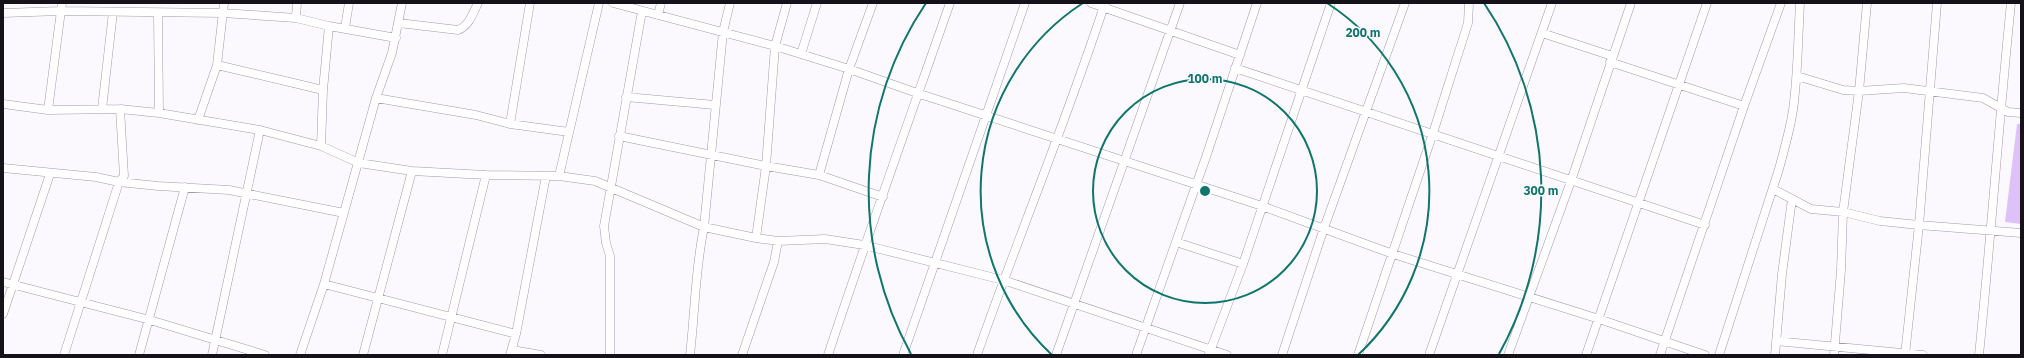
<svg xmlns="http://www.w3.org/2000/svg" width="2024" height="358" viewBox="0 0 2024 358" font-family="'IBM Plex Sans',sans-serif">
	<rect width="100%" height="100%" fill="#fbf9fe"/>
	<path fill="#dec1f8" d="M 2017,124 L 2021,124 L 2021,224 L 2005,222 Z"/>
	<g fill="none" stroke-linecap="round" stroke-linejoin="round">
		<g stroke="#a498ae" stroke-width="9">
			<path id="street" d="M 613,3 L 775,46 L 849,69 L 917,93 L 1262,206 L 1393,254 L 1599,319 L 1705,355
				M 1091,3 L 1240,55
				M 1937,3 L 1919,225 L 2021,233
				M 3,13 L 61,11 L 223,13 L 296,18 L 329,26
				M 158,13 L 159,113
				M 658,15 L 661,3
				M 296,18 L 297,3
				M 399,23 L 458,30 C 469,26 473,13 478,3
				M 345,28 L 349,3
				M 1542,33 L 1612,56
				M 801,54 L 817,3
				M 1610,62 L 1744,106
				M 217,65 L 323,90
				M 1235,68 L 1705,225
				M 1797,76 L 1843,90 L 1859,91 L 1904,88 L 1983,98 L 2008,112 L 2021,113
				M 626,97 L 715,105
				M 376,98 L 476,115 L 510,124 L 569,132
				M 3,104 L 48,110 L 120,109 L 159,113 L 260,130 L 321,146 L 359,163 L 412,171 L 486,175 L 559,176 L 595,181 L 704,227 L 756,238 L 778,241 L 825,239 L 864,245 L 1003,280 L 1227,355
				M 102,109 L 113,12
				M 48,110 L 62,3
				M 198,120 L 217,65 L 224,3
				M 510,124 L 530,3
				M 619,136 L 766,166 L 819,175 L 883,197
				M 321,146 L 323,90 L 329,26 L 396,38
				M 3,168 L 96,177 L 119,182 L 158,186 L 229,190 L 344,213
				M 819,175 L 849,69 L 873,3
				M 559,176 L 599,3
				M 1773,189 L 1811,209 L 1843,212 L 1880,221 L 1919,225 L 1905,355
				M 756,238 L 766,166 L 775,46 L 787,3
				M 1176,242 L 1243,264
				M 3,282 L 150,320 L 265,355
				M 324,284 L 516,334
				M 3,314 L 50,174
				M 1776,341 L 1923,355
				M 512,350 L 541,355
				M 1209,354 L 1243,264 L 1331,3
				M 64,355 L 119,182 L 124,176 L 120,109
				M 139,355 L 185,187
				M 212,355 L 260,130
				M 300,355 L 324,284 L 376,98 L 392,53 L 402,3
				M 363,355 L 412,171
				M 442,355 L 486,175
				M 510,355 L 516,334 L 546,176
				M 610,355 L 610,256 L 606,243 L 604,226 L 642,11
				M 690,355 C 695,312 695,270 704,227 L 723,32 L 730,3
				M 742,355 L 774,262 L 778,241
				M 828,355 C 867,237 909,120 950,3
				M 903,355 L 1025,3
				M 977,355 C 1018,237 1066,122 1105,3
				M 1056,355 L 1180,3
				M 1136,355 L 1206,157 L 1257,3
				M 1282,355 L 1324,228 L 1405,3
				M 1358,355 L 1433,133 L 1468,23 L 1469,3
				M 1429,355 L 1552,3
				M 1508,355 L 1571,181 L 1631,3
				M 1586,355 L 1707,3
				M 1660,355 L 1744,106 L 1781,3
				M 1719,355 L 1779,169 C 1784,150 1790,130 1793,110 C 1798,74 1798,39 1800,3
				M 1775,355 L 1782,274 L 1792,199
				M 1834,355 L 1841,270 L 1843,212 L 1859,91 L 1867,3
				M 1979,355 C 1991,238 1999,120 2011,3"/>
		</g>
		<use href="#street" stroke="#fff" stroke-width="8"/>
	</g>
	<g fill="none" stroke="#0f766e" stroke-width="2">
		<circle cx="1205" cy="191" r="112"/>
		<path d="M1052 355A224 224 0 0 1 1083 3M1327 3A224 224 0 0 1 1358 355"/>
		<path d="M911 354A336 336 0 0 1 926 3M1484 3A336 336 0 0 1 1499 354"/>
	</g>
	<circle cx="1205" cy="191" r="6" fill="#0f766e" stroke="#fbf9fe" stroke-width="2"/>
	<g font-size="12" text-anchor="middle" font-weight="bold" fill="#0f766e" stroke="#fbf9fe" stroke-width="3" stroke-linejoin="round" paint-order="stroke">
		<text x="1363" y="37">200 m</text>
		<text x="1205" y="83">100 m</text>
		<text x="1541" y="195">300 m</text>
	</g>
	<rect width="2024" height="358" fill="none" stroke="#16121a" stroke-width="8"/>
</svg>
